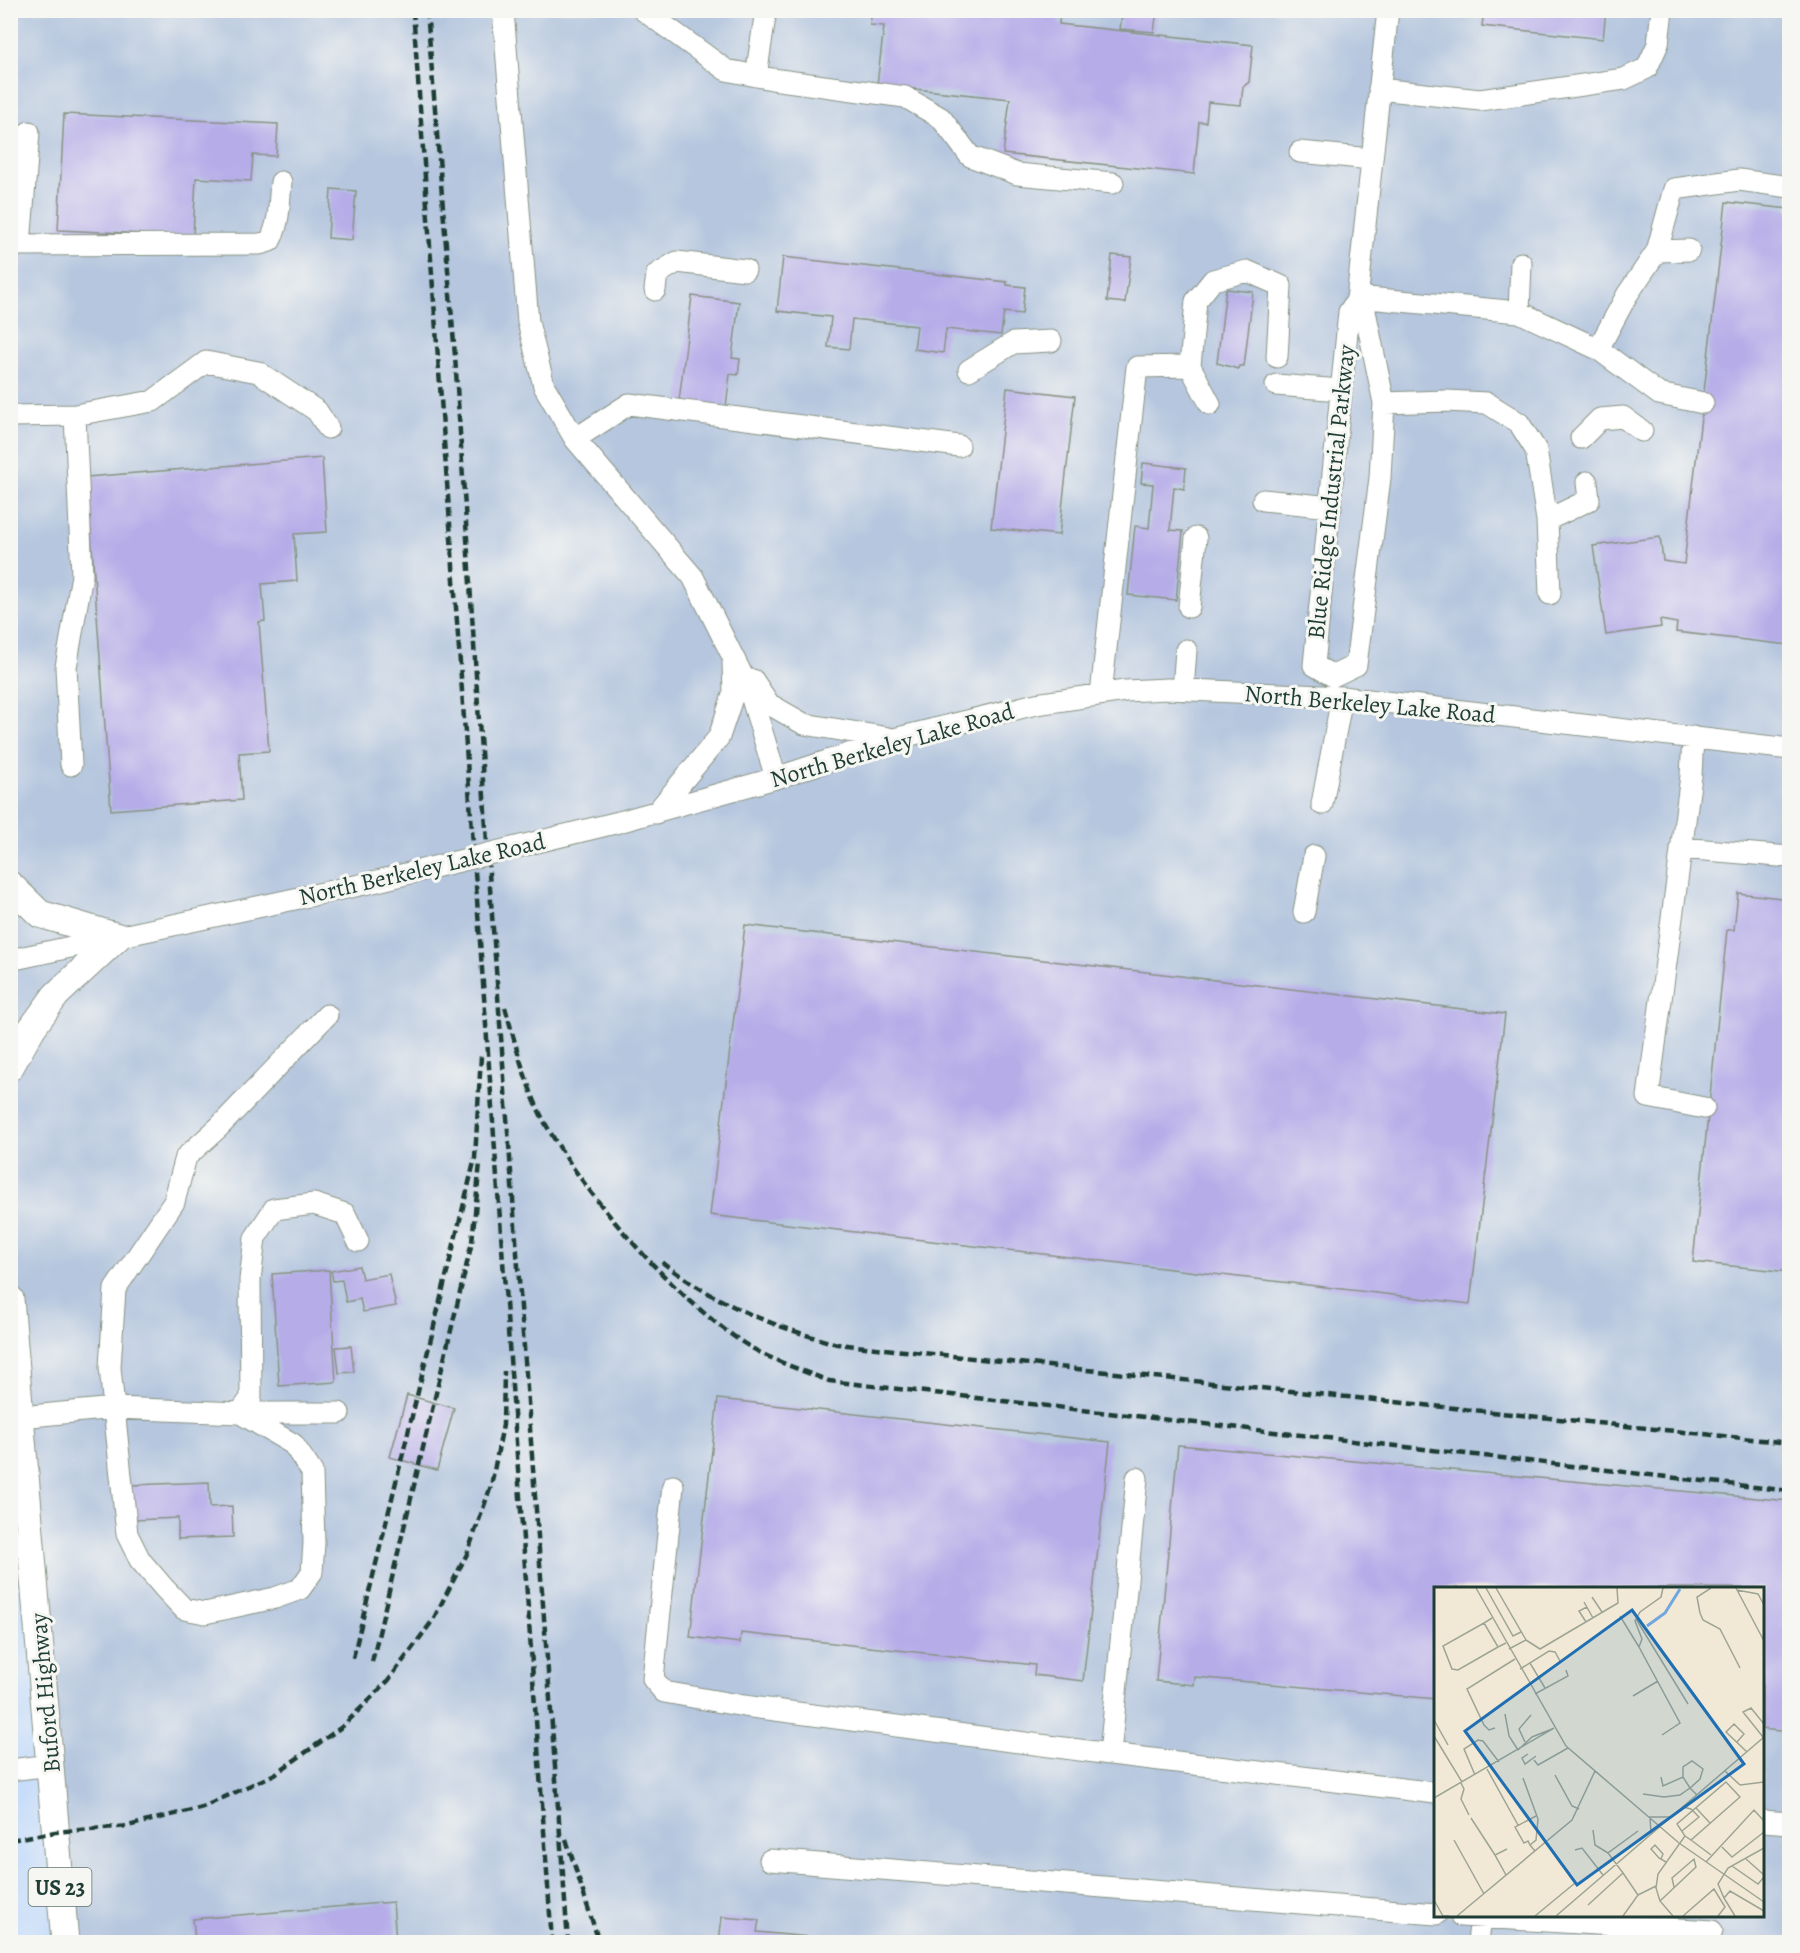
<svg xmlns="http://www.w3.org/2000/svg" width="1800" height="1953" viewBox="0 0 1800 1953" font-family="Alegreya,serif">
	<rect width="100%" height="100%" fill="#f6f6f2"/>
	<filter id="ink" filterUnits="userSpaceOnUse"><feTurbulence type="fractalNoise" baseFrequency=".0167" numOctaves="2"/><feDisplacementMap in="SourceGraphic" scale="12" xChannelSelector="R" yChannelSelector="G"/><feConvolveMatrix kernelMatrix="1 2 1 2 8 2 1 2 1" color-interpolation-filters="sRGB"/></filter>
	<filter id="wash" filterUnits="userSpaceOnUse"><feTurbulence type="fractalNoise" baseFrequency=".008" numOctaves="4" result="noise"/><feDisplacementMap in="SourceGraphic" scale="24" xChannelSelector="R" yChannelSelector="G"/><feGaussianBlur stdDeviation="1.35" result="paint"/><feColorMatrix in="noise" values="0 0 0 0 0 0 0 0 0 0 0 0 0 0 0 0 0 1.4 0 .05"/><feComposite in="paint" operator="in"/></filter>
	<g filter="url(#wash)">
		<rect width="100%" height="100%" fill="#f1e9d5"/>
		<path fill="#c7ddf9" d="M 10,1299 L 65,1942 L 11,1942 Z"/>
		<path fill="#b5c6de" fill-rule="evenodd" d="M 10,11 L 1789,11 L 1789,1942 L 65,1942 L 10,1299 ZM 1436,1588 L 1762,1588 L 1762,1916 L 1436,1916 Z"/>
		<g id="blocks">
			<path fill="#b5ace8" d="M 872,10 L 1060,10 L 1059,24 L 1253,45 L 1249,82 L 1243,87 L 1241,105 L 1208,102 L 1206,122 L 1199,122 L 1194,174 L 1003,154 L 1010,99 L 877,85 L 884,26 L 870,25 Z
				M 1123,10 L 1157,10 L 1154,32 L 1120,29 Z
				M 1484,10 L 1606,10 L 1603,39 L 1482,26 Z
				M 64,114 L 278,124 L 276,156 L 253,155 L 251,181 L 196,178 L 193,236 L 58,230 Z
				M 331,189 L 356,191 L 352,240 L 328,238 Z
				M 1726,202 L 1790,209 L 1790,645 L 1676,632 L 1677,623 L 1660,620 L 1661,627 L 1606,635 L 1593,546 L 1660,537 L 1663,561 L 1684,564 Z
				M 1112,255 L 1131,257 L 1125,303 L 1107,301 Z
				M 783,257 L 1007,282 L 1007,285 L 1025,287 L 1022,314 L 1004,312 L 1001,335 L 946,329 L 943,353 L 914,349 L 917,326 L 852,319 L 849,349 L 828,347 L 831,317 L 777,311 Z
				M 1226,289 L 1253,292 L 1244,366 L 1239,366 L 1238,369 L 1217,363 Z
				M 692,296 L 739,302 L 732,358 L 740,359 L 738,375 L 730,374 L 726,407 L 679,401 Z
				M 1007,388 L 1075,396 L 1059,535 L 991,528 Z
				M 322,458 L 327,532 L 294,534 L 297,581 L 262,584 L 265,621 L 259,622 L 269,751 L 239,753 L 242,800 L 111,810 L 87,477 Z
				M 1143,463 L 1186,468 L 1184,489 L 1174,487 L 1170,530 L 1183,531 L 1176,600 L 1128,595 L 1135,526 L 1149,528 L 1153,484 L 1141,483 Z
				M 1738,893 L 1790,899 L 1790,1272 L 1693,1262 L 1727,930 L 1734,930 Z
				M 745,925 L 1505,1014 L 1470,1304 L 710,1215 Z
				M 359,1266 L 362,1279 L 389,1274 L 396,1306 L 363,1312 L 360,1299 L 346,1302 L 342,1280 L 333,1281 L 331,1271 Z
				M 329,1270 L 336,1382 L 279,1386 L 272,1274 Z
				M 351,1346 L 354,1372 L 339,1373 L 336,1347 Z
				M 407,1395 L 454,1408 L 437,1470 L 390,1457 Z
				M 718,1399 L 1110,1442 L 1083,1681 L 1034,1675 L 1035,1665 L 741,1633 L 740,1643 L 690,1637 Z
				M 1178,1445 L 1790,1501 L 1790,1732 L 1762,1729 L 1762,1588 L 1436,1588 L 1436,1699 L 1195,1677 L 1194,1685 L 1156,1681 Z
				M 209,1482 L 210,1507 L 232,1506 L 233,1537 L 178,1539 L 178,1518 L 134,1520 L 132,1485 Z
				M 393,1902 L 396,1942 L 195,1942 L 193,1919 Z
				M 722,1917 L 759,1920 L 757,1932 L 862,1942 L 719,1942 Z"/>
		</g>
	</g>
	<g filter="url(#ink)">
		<use href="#blocks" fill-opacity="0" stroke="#889384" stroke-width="1.5"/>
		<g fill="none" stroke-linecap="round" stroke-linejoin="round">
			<g stroke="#889384" stroke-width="23">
				<path id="minor" d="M 503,10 L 528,322 L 544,386 L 575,439 L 693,577 L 749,689 L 776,778
					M 643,10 L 726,70 L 772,79 L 905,97 L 941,118 L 970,156 L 1017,174 L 1113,183
					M 756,76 L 766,10
					M 1379,89 L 1480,100 L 1624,79 L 1647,68 L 1658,44 L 1662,10
					M 1300,152 L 1371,159
					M 10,245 L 260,244 L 270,241 C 280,223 279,202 281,182
					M 20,245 L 29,132
					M 1657,251 L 1674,189 L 1739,180 L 1790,187
					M 655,290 L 657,274 L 677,262 L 745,270
					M 1357,297 L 1519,312 L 1598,349 L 1659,394 L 1703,403
					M 1519,312 L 1521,263
					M 1598,349 L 1627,295 L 1657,251 L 1689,250
					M 969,370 L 1013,343 L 1051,341
					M 1276,385 L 1341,390
					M 1384,403 L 1446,401 L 1487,403 L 1519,423 L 1536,450 L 1547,520 L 1550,594
					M 1210,404 L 1190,366 L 1196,301 L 1213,280 L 1247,271 L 1281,286 L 1277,357
					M 75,415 L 153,401 L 206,362 L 258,372 L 317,411 L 328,428
					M 10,416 L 75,415 L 82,575 L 66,667 L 71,765
					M 1581,438 L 1600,419 L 1623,417 L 1642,431
					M 575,439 L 629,404 L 959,446
					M 1263,500 L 1331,507
					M 1547,520 L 1589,500 L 1587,482
					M 1189,607 L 1196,538
					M 1333,676 L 1314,665 L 1349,312 L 1357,300 L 1388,10
					M 1333,676 L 1356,665 L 1380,478 L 1384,403 L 1365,311 L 1357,300
					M 753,680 L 769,704 L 804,724 L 889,738
					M 1183,690 L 1186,650
					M 1101,694 L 1137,367 L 1190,366
					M 1693,737 L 1691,776 L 1648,1097 L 1704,1108
					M 1322,804 L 1342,697
					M 656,813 L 719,737 L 734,692 L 733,663
					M 619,822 L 776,778 L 894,739 L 1036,704 L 1125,691 L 1168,689 L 1342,697 L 1790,749
					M 1681,848 L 1790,857
					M 1304,912 L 1314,856
					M 10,960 L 369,883
					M 240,1413 L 293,1444 L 312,1472 L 314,1543 L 312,1572 L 300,1589 L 275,1598 L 205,1613 L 184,1609 L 164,1588 L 140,1560 L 127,1534 L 114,1408 L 240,1413 L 251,1398 L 250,1280 L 255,1238 L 274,1209 L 314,1204 L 345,1214 L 358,1241
					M 241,1413 L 339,1413
					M 21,1417 L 114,1408 L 110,1367 L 115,1289 L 174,1202 L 186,1157 L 219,1127 L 327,1015
					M 673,1486 L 653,1679 L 664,1692 L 744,1706 L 1110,1754 L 1436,1793
					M 10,1542 L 34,1553
					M 1110,1754 L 1137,1478
					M 10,1770 L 51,1765
					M 1762,1821 L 1790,1823
					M 770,1860 L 1436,1914
					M 1461,1916 L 1712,1931
					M 1478,1942 L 1481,1917"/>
			</g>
			<g stroke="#889384" stroke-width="29">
				<path id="major" d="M 10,885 L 40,914 L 118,937
					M 10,1067 L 32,1028 L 56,995 L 118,937
					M 10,1299 L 65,1942"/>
			</g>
			<use href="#minor" stroke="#fff" stroke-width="21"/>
			<use href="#major" stroke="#fff" stroke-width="27"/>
			<path stroke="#1f3d34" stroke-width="4.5" stroke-dasharray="9 4.5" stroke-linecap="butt" d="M 413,10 L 552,1942
				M 427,10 L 455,356 L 490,888 L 568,1942
				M 505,1007 C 516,1046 526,1087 545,1123 C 586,1197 672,1295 742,1342 C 768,1359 801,1370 829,1381 L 1790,1491
				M 662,1262 C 714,1303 774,1327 837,1344 L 1790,1443
				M 353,1658 L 475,1158 L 481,1056
				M 372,1662 L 472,1242 L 480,1163
				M 566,1839 L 599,1942
				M 10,1840 L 55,1832 L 128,1826 L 203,1807 L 275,1774 L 343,1726 L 388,1681 L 433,1620 L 467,1554 L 491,1486 L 503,1425 L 504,1371"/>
			<g stroke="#889384" stroke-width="23" stroke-linecap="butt">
				<path id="minor-bridge" d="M 369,883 L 619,822"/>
			</g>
			<use href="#minor-bridge" stroke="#fff" stroke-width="21"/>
		</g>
	</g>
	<g text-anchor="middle" stroke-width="6" stroke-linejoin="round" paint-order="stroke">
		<rect fill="#f6f6f2" stroke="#60746d" stroke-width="1.5" x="28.5" y="1868" width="63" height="38" rx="4.5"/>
		<g font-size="22" font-weight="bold" fill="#1f3d34">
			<text x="60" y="1895">US 23</text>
		</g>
		<g font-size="24" fill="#1f3d34" stroke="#f6f6f2">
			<text transform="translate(1331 492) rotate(-84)" y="8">Blue Ridge Industrial Parkway</text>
			<text transform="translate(1370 704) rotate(5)" y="8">North Berkeley Lake Road</text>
			<text transform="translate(892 745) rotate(-16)" y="8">North Berkeley Lake Road</text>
			<text transform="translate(422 869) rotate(-13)" y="8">North Berkeley Lake Road</text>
			<text transform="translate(45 1693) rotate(-95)" y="8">Buford Highway</text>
		</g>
	</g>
	<g transform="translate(1434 1587)">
		<rect width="330" height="330" fill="#f1e9d5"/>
		<path fill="none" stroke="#6fa7de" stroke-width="3" d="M 213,39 L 231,26 L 246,2"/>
		<path fill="none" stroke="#9da495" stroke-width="1.5" d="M 42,1 L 132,159 L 245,256 L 330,315M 52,1 L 79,49 L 87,45M 62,1 L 92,53 L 75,62M 277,1 L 263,10 L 266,26 L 269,33 L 286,42 L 306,81M 302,1 L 330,54M 303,3 L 324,7 L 330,18M 158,10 L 168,25M 150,15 L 159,31M 186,29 L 205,60M 58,31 L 50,36 L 64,60 L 72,56M 202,32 L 254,117M 152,35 L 145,24 L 153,20M 50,36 L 9,59 L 18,82 L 24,83 L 64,60M 92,53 L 106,62 L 184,16 L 183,1M 96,76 L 111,101M 86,82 L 115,64 L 121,65 L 126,74M 101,107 L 134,89 L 132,83M 199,109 L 224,94M 71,127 L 75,149 L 84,163M 0,133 L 14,158M 61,141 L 55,143 L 50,138 L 33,102 L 81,72M 228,148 L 246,136 L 205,60 L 208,52 L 201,34 L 206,25 L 227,10 L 229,1M 0,149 L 28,195M 329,150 L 309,125 L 317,121 L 330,137M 91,155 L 85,142 L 97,128M 303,155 L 310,147 L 300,137 L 292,145 L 313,165M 84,163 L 98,150 L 118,142M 94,167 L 88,171 L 91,177 L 102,169M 100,173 L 104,178 L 134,161M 53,182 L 84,238M 291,184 L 306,198M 41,188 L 30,162 L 44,153 L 49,154 L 65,175M 121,188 L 138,219 L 145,222M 227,190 L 229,199 L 249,190 L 256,201 L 266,192 L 269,182 L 258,174 L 249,180 L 249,190M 89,191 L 104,232 L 102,253 L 96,258 L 101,264M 27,196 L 30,202 L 27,212 L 35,228M 306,198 L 330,195M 209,207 L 230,210 L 246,208 L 256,201 L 263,208M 0,211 L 120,141M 262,221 L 276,236M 37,231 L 61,268M 159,243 L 161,258 L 174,266M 248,244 L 265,230 L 257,222 L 249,220M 217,247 L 216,230 L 237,230M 20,253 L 50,307M 257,253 L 277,268M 96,258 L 94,254 L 90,256 L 81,240 L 102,229M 288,260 L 298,270 L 330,245M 330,261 L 294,281 L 284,297 L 290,311 L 296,304 L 330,324M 141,263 L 148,261 L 169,288M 227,272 L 229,267 L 221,258 L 217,262 L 225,271 L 232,275M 312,272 L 330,288M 272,275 L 320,223 L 330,234M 298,279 L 324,297 L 330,290M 72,288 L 61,268 L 73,262M 204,308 L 222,299M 290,311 L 301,329M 0,313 L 9,329 L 15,329M 226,314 L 262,280 L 260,272 L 238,291 L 240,300M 154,318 L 189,286 L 174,266 L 204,244M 23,329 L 138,233 L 161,184M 101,329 L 141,296M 122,329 L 330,150M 189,329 L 204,308 L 189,286M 239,329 L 226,314 L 222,301 L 224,287 L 251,249 L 243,237 L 292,195 L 306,210 L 257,253 L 251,249M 249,329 L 280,302 L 291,320 L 284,329"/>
		<path fill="#1f6fb2" fill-opacity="0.15" stroke="#1f6fb2" stroke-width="3" d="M 198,23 L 310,177 L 143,298 L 31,144 Z"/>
		<rect width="330" height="330" fill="none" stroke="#1f3d34" stroke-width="3"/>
	</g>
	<rect width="1800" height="1953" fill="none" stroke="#f6f6f2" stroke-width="36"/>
</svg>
